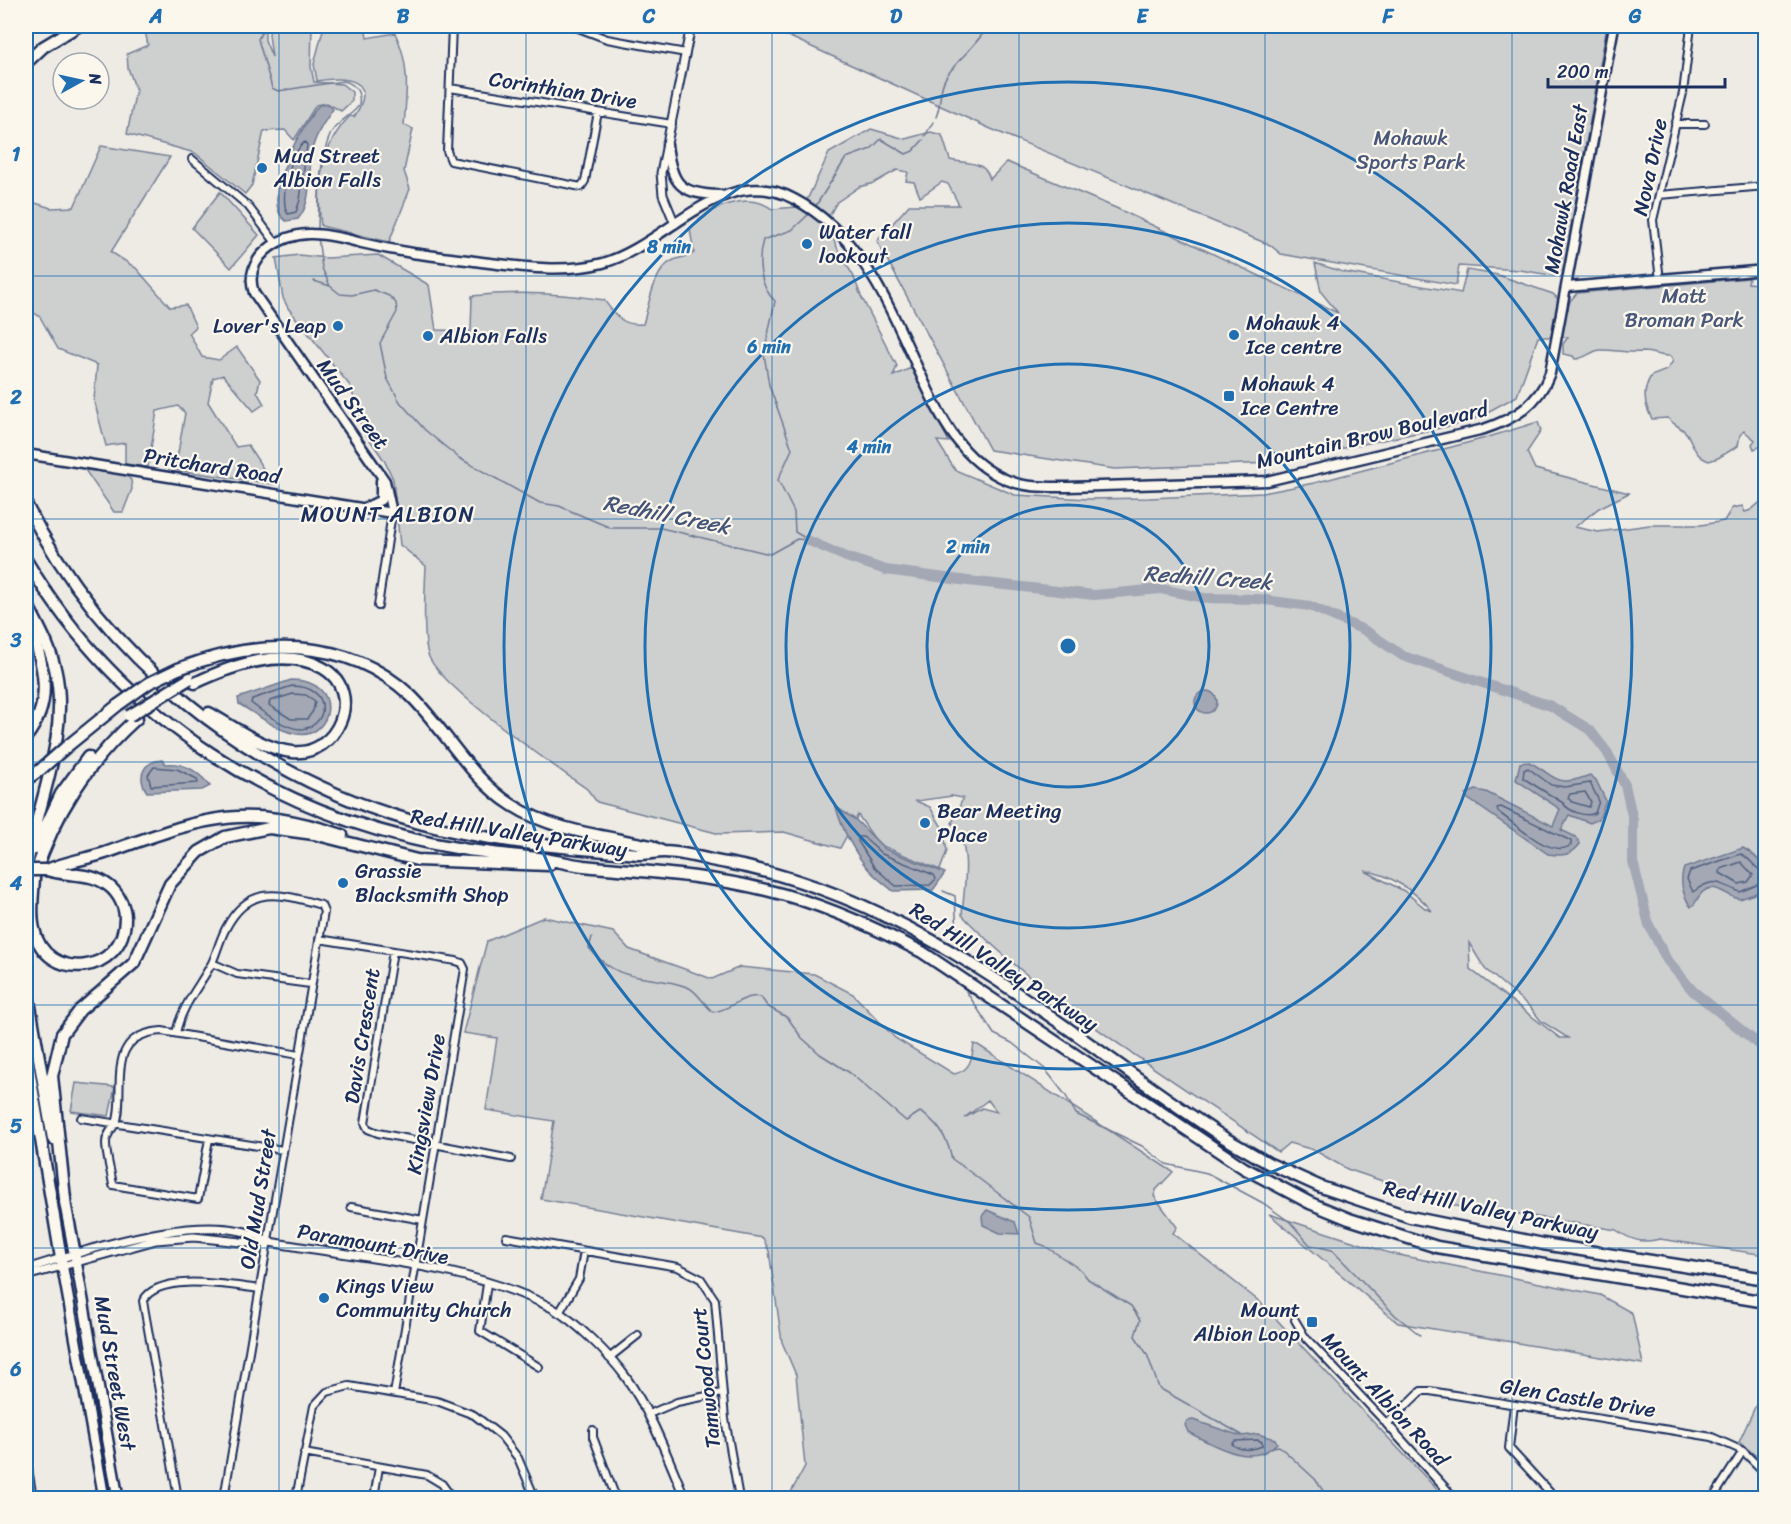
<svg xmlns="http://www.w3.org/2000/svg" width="1791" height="1524" viewBox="0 0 1791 1524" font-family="Sriracha,sans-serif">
	<rect width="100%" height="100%" fill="#eeebe4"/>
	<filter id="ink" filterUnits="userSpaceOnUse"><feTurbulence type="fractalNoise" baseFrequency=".0167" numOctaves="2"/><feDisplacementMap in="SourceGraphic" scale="12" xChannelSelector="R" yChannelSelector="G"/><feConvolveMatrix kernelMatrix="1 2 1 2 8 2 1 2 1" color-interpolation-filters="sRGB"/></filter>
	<g filter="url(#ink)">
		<path fill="#cecfcf" stroke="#747f96" stroke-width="1.5" fill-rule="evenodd" d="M 144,26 L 265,26 L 265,40 L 272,57 L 269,35 L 270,26 L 312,26 L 311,67 L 314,82 L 342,84 L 352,92 L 352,101 L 341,111 L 327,103 L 316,105 L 294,140 L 285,130 L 264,131 L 252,185 L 245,194 L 195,153 L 127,134 L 136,90 L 128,68 L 127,54 L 148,45 Z
			M 324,26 L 365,26 L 367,38 L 395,33 C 410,63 407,92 404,125 L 413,129 L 404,171 L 410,189 L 389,242 L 321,226 C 316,187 321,145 350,116 L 354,117 C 379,79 347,76 317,81 L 314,64 Z
			M 766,26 L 1607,26 L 1562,277 L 1520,270 L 1459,266 L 1456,285 L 1281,254 L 1270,245 L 991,129 Z
			M 871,129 L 905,139 L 931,132 L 942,135 L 950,160 C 966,164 985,160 990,179 L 1007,162 L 1116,208 L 1338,313 L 1321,292 L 1315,263 L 1343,272 L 1461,293 L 1467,270 L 1498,275 L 1553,294 L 1568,309 L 1570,301 L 1577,293 L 1749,278 L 1748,283 L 1765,285 L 1765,450 L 1759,447 L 1754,449 L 1752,444 L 1755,440 L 1744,431 L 1740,435 L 1738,446 L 1718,458 L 1709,461 C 1694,456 1694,445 1687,434 C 1682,427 1673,425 1668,418 L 1652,419 C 1644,404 1642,391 1651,376 L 1667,370 L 1673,361 L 1671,356 C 1659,357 1654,352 1643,352 C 1630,353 1616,350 1601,350 C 1592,350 1585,359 1575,359 L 1573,356 L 1563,354 L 1563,344 L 1568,337 L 1538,337 L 1517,396 L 1469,422 L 1272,463 L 1114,469 L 990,450 L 877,241 L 909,205 L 959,205 L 948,184 L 942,182 L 920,197 L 914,182 L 906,181 L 908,172 L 897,170 L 874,183 L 859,187 L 837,202 L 829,216 L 832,236 L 841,256 L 853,275 L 861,296 L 897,366 L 893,376 L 911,368 L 949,442 L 937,441 L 955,470 L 1015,495 L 1089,499 L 1149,498 L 1263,493 L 1314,483 L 1482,439 L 1538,422 L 1541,431 L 1527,452 L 1535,469 L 1629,493 L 1599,508 L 1575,527 L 1598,532 L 1650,525 L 1701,525 L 1724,521 L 1732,508 L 1742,506 L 1745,512 L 1751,510 L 1765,498 L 1765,1255 L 1660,1239 C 1642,1244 1631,1240 1616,1230 L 1519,1214 L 1471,1211 L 1347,1169 L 1314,1150 L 1289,1143 L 1278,1152 C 1173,1079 1050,1007 962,915 C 964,887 973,846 952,823 L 963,798 L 952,796 L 916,801 L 930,807 L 943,829 L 947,851 L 940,870 L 878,844 L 858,815 L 840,848 L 784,832 L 720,834 L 597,802 L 587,789 C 554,766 443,689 429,657 C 422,642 425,585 426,566 L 400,545 L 393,479 L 384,460 L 362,429 L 351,387 L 288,308 L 283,298 L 276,258 L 299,255 L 327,258 L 378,255 L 429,285 L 436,330 L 471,331 L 472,296 C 516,291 560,293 604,300 C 616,316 622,326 643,324 C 649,306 653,270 672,261 C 679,257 687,258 694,253 L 690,229 C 708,207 748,191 772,209 L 797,207 L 807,200 L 829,153 ZM 1365,871 C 1388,873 1418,893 1432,911 L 1425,908 L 1404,891 ZM 1469,943 L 1485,969 L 1530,1007 L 1541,1021 L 1568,1038 L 1560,1038 L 1470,969 Z
			M 101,146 L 170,157 L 111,252 L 136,268 L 170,307 L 186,305 L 196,327 L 189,333 L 202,357 L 219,360 L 237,347 L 260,380 L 257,392 L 264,404 L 254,411 L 223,375 L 213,378 L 208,402 L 236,447 L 248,445 L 273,484 L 175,470 L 185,413 L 178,406 L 157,411 L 148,467 L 125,464 L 125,443 L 106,446 L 94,400 L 97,365 L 58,349 L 40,317 L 26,307 L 26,200 L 51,208 L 74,207 Z
			M 220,192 L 259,235 L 231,268 L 192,228 Z
			M 85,470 L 125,474 L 131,480 L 132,489 L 123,512 L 114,512 Z
			M 544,917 L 613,932 L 629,949 L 712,979 L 740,967 L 814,974 L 853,994 L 895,1038 L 954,1074 C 970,1071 972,1059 974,1044 L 978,1045 L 1173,1172 L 1156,1190 L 1154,1196 L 1177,1227 L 1173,1233 L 1260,1302 L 1445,1498 L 788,1498 L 805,1466 L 796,1375 L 782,1342 L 769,1251 L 763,1238 L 541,1199 L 554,1121 L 486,1110 L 497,1038 L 463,1033 L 487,941 ZM 988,1100 L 997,1112 L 982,1108 L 964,1118 Z
			M 76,1083 L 115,1087 L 109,1116 L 71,1111 Z
			M 1269,1214 L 1389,1253 L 1600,1295 L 1632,1313 L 1643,1364 L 1398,1323 Z
			M 1760,1396 L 1765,1396 L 1765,1463 L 1739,1442 Z"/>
		<path fill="#a3a8b4" stroke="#6d7892" stroke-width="1.5" d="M 328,104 L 333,109 C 325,121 317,132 313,146 C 307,169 314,201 298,219 L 286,221 C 258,201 303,124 319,105 Z
			M 291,680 C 346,680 332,740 297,734 C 277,731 256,714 239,704 L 238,698 Z
			M1195 702a11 11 0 1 1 22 0a11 11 0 1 1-22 0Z
			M 162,760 L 166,764 C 185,762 199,772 210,786 L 202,790 L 147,792 C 136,776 144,761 162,760 Z
			M 1529,762 C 1557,776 1554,789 1590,775 L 1596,780 L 1606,801 L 1599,819 L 1590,823 L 1569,815 L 1561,830 L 1576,837 L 1580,844 C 1571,856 1562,856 1548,854 L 1467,798 L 1466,794 L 1476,790 L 1486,792 L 1553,826 L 1560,809 L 1516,780 L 1520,763 Z
			M 836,807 L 856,820 L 885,849 L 945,873 L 933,890 L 893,891 C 886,885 878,879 871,872 C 856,857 841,827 836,807 Z
			M 1743,848 C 1759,857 1766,866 1765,886 L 1754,894 L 1740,899 C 1727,898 1713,878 1700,895 C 1696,900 1697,903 1691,907 C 1683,896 1679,881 1684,868 Z
			M 987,1210 L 1015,1222 L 1019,1234 L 1000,1233 L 983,1225 L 982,1216 Z
			M 1193,1420 L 1241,1436 L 1258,1434 L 1275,1439 L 1277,1443 C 1252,1470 1214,1445 1188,1432 L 1185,1425 L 1187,1421 Z"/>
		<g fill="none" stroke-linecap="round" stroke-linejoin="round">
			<path stroke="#515f80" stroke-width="1.5" d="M 305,142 L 307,145 L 300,200 L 296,212 L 288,214 C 278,200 291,151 305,142 Z
				M 292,686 C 334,686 328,728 301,729 C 286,729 262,712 251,703 L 252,699 Z
				M 293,694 L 306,695 L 315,701 L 313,711 L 307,719 L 291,719 L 269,705 L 270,701 Z
				M 154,767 L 177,769 L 197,779 L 198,783 L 151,786 L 148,775 Z
				M 1528,768 L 1551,785 L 1565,787 L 1590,783 L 1599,801 L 1595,813 C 1586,818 1568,811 1563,803 L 1523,778 L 1524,770 Z
				M 1585,792 L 1591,802 L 1589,807 L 1572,802 L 1568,798 L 1570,794 Z
				M 1501,807 L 1571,841 L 1571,845 C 1551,860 1515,823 1498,812 L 1497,808 Z
				M 859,837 L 863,837 L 882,854 L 934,875 L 936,879 L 930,885 L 896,886 L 874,867 L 858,841 Z
				M 1741,862 L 1753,875 L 1748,882 L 1739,884 L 1720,873 L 1721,869 Z
				M 1766,872 C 1755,871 1751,858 1741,854 L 1690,871 L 1687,879 L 1693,892 C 1714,876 1719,883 1740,892 L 1766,881
				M 1258,1440 L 1262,1442 L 1262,1446 C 1252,1450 1241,1452 1232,1444 L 1235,1441 Z"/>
			<path stroke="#6d7892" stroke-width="1.5" d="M 265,26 L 258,39 L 272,88 L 278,91 L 343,81 C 354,83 361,91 359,104 C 358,112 337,121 331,133 C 318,161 319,200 318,229
				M 936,117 C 942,103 938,90 946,77 C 959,58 977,45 988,26
				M 925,136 L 933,122
				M 815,207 L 846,158 L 871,149 L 881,139 L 906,154 L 913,151 L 923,140
				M 318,237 L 322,268 L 330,286 L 340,294 L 352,295 L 374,290 L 389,296 L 396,303 L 397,312 L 380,343 L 387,378 L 400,402 L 425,430 L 459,458 L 540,503 L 559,506 L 611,528 L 661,528 L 770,554 L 797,539 L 807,540
				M 314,281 L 330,286
				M 805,538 L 795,532 L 794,512 L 778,480 L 792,449 L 769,385 L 764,354 L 775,301 C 759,286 757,260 763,240 L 792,230 L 810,213
				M 943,891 L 955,896 L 957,934
				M 592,937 L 589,948 C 620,986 648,973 687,987 C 697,990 704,1005 713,1012 C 730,1011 743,993 761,997 L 767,1006 L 788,1018 L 801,1037 L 820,1054 L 850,1073 L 906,1121 L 920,1112 C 938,1122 948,1140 952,1159 C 979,1178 1004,1198 1029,1217 L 1037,1243 L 1045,1246 L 1081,1270 L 1088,1279 L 1131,1306 L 1140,1320 L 1135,1336 L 1147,1354 L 1159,1388 L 1242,1435
				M 966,991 L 994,1034 L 1012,1043 L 1045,1069 L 1066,1096 L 1076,1114 L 1142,1146 L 1166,1164 L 1207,1173 L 1263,1203 L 1290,1222 L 1310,1245 L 1332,1250 L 1395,1315 L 1420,1335
				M 1273,1447 L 1279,1446 L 1315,1479 L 1328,1498"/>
			<path stroke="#a3a8b4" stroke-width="10" d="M 807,540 L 846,557 L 886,570 L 968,581 L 1094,595 L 1161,589 L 1204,598 L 1258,599 L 1310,606 L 1366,631 L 1403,656 L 1551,706 L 1590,730 L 1607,752 L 1625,785 L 1633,820 L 1633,862 L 1649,925 L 1667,960 L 1693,991 L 1766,1050"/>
			<g stroke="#1b2f5e" stroke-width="10">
				<path id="minor" d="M 452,26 L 447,151 L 451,161 L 581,187 L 585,181 L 598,112
					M 573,26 L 607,39 L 686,53
					M 450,88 L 672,124
					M 1675,124 L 1705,124
					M 192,159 L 248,206 L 276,243
					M 1659,195 L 1766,186
					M 1660,280 L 1653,220 L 1683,93 L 1691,26
					M 378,606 L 392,513
					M 319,939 L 456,961 L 462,963 L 465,969 L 394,1394
					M 393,951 L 365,1123 L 368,1129 L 378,1133 L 511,1159
					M 212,963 L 237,974 L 310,984
					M 176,1033 C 182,1005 199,987 212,963 C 217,952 220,939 226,928 C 249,884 280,893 321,905 L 324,912 L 224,1498
					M 81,1118 L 283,1150
					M 209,1139 L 198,1199 L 113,1185 C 111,1171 106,1157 106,1143 C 106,1134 112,1130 116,1123 C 123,1108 115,1067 126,1049 C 133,1036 148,1032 162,1031 L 299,1055
					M 351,1207 L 423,1220
					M 506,1237 L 678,1267 L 701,1279 L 715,1300 L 725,1419 L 739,1498
					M 487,1284 L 480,1331 L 539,1367
					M 559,1313 L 579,1279 L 584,1251
					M 1295,1320 L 1305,1337 L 1387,1424 L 1421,1391 L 1430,1391 L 1712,1437 L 1743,1451 L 1766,1474
					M 609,1358 L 638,1335
					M 1514,1405 L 1509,1448 L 1555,1498
					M 649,1414 L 677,1402 L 722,1393
					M 593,1430 L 593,1437 L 616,1498
					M 304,1453 L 427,1475 L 442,1484 L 452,1498
					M 26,1456 L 33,1498
					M 178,1498 L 143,1301 C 158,1271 232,1286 260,1289
					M 296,1498 L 314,1406 L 327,1392 L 349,1386 L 437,1401 L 474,1415 L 501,1436 L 518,1458 L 535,1498
					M 374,1498 L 379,1467
					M 1612,1498 L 1613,1498
					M 1713,1498 L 1743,1451"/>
			</g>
			<g stroke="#1b2f5e" stroke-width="11">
				<path id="tertiary" d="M 675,224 L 663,195 L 661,173 L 691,26
					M 26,1269 C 86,1251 212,1205 269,1242
					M 26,1276 L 156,1240 L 194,1237 L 259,1244 L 269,1242 C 357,1257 474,1266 552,1308 C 575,1321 609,1354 625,1376 C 652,1414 667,1456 685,1498
					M 1387,1424 L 1454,1498"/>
			</g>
			<g stroke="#1b2f5e" stroke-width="13">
				<path id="secondary" d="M 667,145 C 672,185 680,194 720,195
					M 1567,287 L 1766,270
					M 26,454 L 392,513 L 385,481 L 254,293 C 242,259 279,233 312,234 C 329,234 346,239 362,243 C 403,253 434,256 474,261 C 515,266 562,274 603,263 C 667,245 723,161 794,199 C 863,235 890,309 921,375 C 941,418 961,461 1007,480 C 1026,488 1048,487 1068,487 L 1267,481 L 1484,429 C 1514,419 1538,405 1550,373 L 1614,26
					M 365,508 L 381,500 L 381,481"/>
			</g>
			<g stroke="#1b2f5e" stroke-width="14">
				<path id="primary" d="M 75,1255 L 118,1498
					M 61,1258 L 104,1498"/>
			</g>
			<g stroke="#1b2f5e" stroke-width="15">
				<path id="motorway" d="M 26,63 L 43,47 L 78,26
					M 26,504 C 103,657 248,774 412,821 C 485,842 563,847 638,854 C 647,854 656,852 664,852 C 684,852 707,860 727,863 C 920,898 1064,1033 1223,1137 L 1268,1163 L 1321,1187 L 1410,1217 L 1543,1244 L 1766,1279
					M 26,560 C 122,721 279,819 462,849 C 487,853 513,855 538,858 C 554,860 568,864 584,866 C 645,872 706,875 766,890 C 821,903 872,926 922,952 L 1244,1168 L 1310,1203 L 1349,1219 L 1437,1247 L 1766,1302
					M 26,601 C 36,623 49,643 55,668 C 71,736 36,805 26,871
					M 178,669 C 256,639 345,635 410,695 C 446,730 468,777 512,805 C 552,831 606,836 651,846 L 663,852
					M 195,683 C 231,666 284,646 323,668 C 365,692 338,757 292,752 C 263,749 234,727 209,713
					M 26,737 C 59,696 38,657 28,612
					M 65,748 L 118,705
					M 26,780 L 40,770
					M 35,849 L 61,794 L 88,757
					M 47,870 C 65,862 86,859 105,853 C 202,819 239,801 342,835
					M 34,877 C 55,813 87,763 137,718
					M 34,878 C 33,895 30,913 34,929 C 45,984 125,975 125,918 C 125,906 118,893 109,886 C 90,871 69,877 47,870
					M 26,983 L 53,1139
					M 26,1051 L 61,1258
					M 65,1202 L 75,1255
					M 66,1208 L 52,1076 L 62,1034 L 80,1010 L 134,963 L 170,884 L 199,852 L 225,837 L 269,828 L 314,834 L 417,860 L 549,865"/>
			</g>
			<use href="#minor" stroke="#fbf7ec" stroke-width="6"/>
			<use href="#tertiary" stroke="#fbf7ec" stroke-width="7"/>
			<use href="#secondary" stroke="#fbf7ec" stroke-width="8"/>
			<use href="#primary" stroke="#fbf7ec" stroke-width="9"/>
			<use href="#motorway" stroke="#fbf7ec" stroke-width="10"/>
			<g stroke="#1b2f5e" stroke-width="15" stroke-linecap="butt">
				<path id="motorway-bridge" d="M 118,705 L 149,683 L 178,669
					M 129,716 L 189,679
					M 40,770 L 65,748
					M 26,870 L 47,870"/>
			</g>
			<use href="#motorway-bridge" stroke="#fbf7ec" stroke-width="10"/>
		</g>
	</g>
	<path fill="none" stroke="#1f6fb2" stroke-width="1.5" stroke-opacity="0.55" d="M 279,26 L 279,1498M 526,26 L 526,1498M 772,26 L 772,1498M 1019,26 L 1019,1498M 1265,26 L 1265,1498M 1512,26 L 1512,1498M 26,276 L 1766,276M 26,519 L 1766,519M 26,762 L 1766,762M 26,1005 L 1766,1005M 26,1248 L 1766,1248"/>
	<g fill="none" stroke="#1f6fb2" stroke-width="3">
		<circle cx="1068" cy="646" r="141"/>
		<circle cx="1068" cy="646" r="282"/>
		<circle cx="1068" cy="646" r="423"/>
		<circle cx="1068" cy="646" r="564"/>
	</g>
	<g fill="#1f6fb2" stroke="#fbf7ec" stroke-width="2">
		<circle cx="262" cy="168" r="6"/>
		<circle cx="807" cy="244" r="6"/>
		<circle cx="338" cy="326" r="6"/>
		<circle cx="1234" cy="335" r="6"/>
		<circle cx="428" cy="336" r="6"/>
		<rect x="1223" y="390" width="12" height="12" rx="3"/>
		<circle cx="925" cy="823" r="6"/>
		<circle cx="343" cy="883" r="6"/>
		<circle cx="324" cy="1298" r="6"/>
		<rect x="1306" y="1316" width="12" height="12" rx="3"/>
	</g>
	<g text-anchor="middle" stroke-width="4.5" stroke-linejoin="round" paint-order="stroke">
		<g font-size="21" fill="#1b2f5e" stroke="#fbf7ec">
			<text transform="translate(563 90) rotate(9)" y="7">Corinthian Drive</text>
			<text transform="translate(1650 167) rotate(-78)" y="7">Nova Drive</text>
			<text transform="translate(1566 189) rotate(-80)" y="7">Mohawk Road East</text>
			<text transform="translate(353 404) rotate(54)" y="7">Mud Street</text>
			<text transform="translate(1372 435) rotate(-13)" y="7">Mountain Brow Boulevard</text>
			<text transform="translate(212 466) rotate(9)" y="7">Pritchard Road</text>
			<text transform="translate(519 833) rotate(9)" y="7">Red Hill Valley Parkway</text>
			<text transform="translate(1004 967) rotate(33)" y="7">Red Hill Valley Parkway</text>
			<text transform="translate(362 1036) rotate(-81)" y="7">Davis Crescent</text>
			<text transform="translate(426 1104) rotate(-80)" y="7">Kingsview Drive</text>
			<text transform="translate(258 1199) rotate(-81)" y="7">Old Mud Street</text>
			<text transform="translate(1491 1210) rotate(12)" y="7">Red Hill Valley Parkway</text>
			<text transform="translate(373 1244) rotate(10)" y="7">Paramount Drive</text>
			<text transform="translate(115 1373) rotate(80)" y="7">Mud Street West</text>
			<text transform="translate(706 1378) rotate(-96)" y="7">Tamwood Court</text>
			<text transform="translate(1578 1398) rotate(9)" y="7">Glen Castle Drive</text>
			<text transform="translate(1385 1399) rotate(47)" y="7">Mount Albion Road</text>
		</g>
		<g font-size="21" fill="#48577a" stroke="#fbf7ec">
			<text x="1411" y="145">Mohawk<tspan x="1411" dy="24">Sports Park</tspan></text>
			<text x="1684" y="303">Matt<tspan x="1684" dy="24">Broman Park</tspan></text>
		</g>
		<g font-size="21" fill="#1b2f5e" stroke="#fbf7ec" text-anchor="start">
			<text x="274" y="163">Mud Street<tspan x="274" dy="24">Albion Falls</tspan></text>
			<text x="819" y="239">Water fall<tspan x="819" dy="24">lookout</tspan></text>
			<text x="1246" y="330">Mohawk 4<tspan x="1246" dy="24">Ice centre</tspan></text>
			<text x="326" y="333" text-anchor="end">Lover's Leap</text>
			<text x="440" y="343">Albion Falls</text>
			<text x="1241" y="391">Mohawk 4<tspan x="1241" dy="24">Ice Centre</tspan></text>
			<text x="937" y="818">Bear Meeting<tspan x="937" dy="24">Place</tspan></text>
			<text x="355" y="878">Grassie<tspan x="355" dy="24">Blacksmith Shop</tspan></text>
			<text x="336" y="1293">Kings View<tspan x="336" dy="24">Community Church</tspan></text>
			<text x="1300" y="1317" text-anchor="end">Mount<tspan x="1300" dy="24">Albion Loop</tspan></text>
		</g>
		<g font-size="22" letter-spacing="1.5" fill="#1b2f5e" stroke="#fbf7ec">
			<text x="388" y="522">MOUNT ALBION</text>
		</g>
		<g font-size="22" font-style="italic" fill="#445378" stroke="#fbf7ec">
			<text transform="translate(667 514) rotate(11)" y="8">Redhill Creek</text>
			<text transform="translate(1208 577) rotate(4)" y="8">Redhill Creek</text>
		</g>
	</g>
	<circle cx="1068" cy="646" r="9" fill="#1f6fb2" stroke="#fbf7ec" stroke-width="3"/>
	<g font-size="18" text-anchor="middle" font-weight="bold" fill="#1f6fb2" stroke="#fbf7ec" stroke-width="4.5" stroke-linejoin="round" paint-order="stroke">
		<text x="669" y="253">8 min</text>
		<text x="769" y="353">6 min</text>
		<text x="869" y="453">4 min</text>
		<text x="968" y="553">2 min</text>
	</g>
	<rect width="1791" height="1524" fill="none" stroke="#fbf7ec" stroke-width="66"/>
	<g transform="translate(81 81) rotate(82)"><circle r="28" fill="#fbf7ec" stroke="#a1a7b3" stroke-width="1.5"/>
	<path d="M0-4.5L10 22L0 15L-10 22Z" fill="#1f6fb2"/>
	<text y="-9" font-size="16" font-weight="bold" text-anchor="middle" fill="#1b2f5e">N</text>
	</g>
	<path d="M1548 78v9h177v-9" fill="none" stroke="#1b2f5e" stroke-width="3"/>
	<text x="1557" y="78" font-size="18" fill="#1b2f5e" stroke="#fbf7ec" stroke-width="4.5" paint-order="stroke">200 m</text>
	<rect x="33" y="33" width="1725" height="1458" fill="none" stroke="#1f6fb2" stroke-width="2"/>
	<g font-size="20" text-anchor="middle" font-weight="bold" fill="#1f6fb2">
		<text x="156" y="23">A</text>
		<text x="403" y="23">B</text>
		<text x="649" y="23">C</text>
		<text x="896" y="23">D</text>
		<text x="1142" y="23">E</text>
		<text x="1388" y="23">F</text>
		<text x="1635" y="23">G</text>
		<text x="16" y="161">1</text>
		<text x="16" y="404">2</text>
		<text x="16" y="647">3</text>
		<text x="16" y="890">4</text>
		<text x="16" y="1133">5</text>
		<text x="16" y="1376">6</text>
	</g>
</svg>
